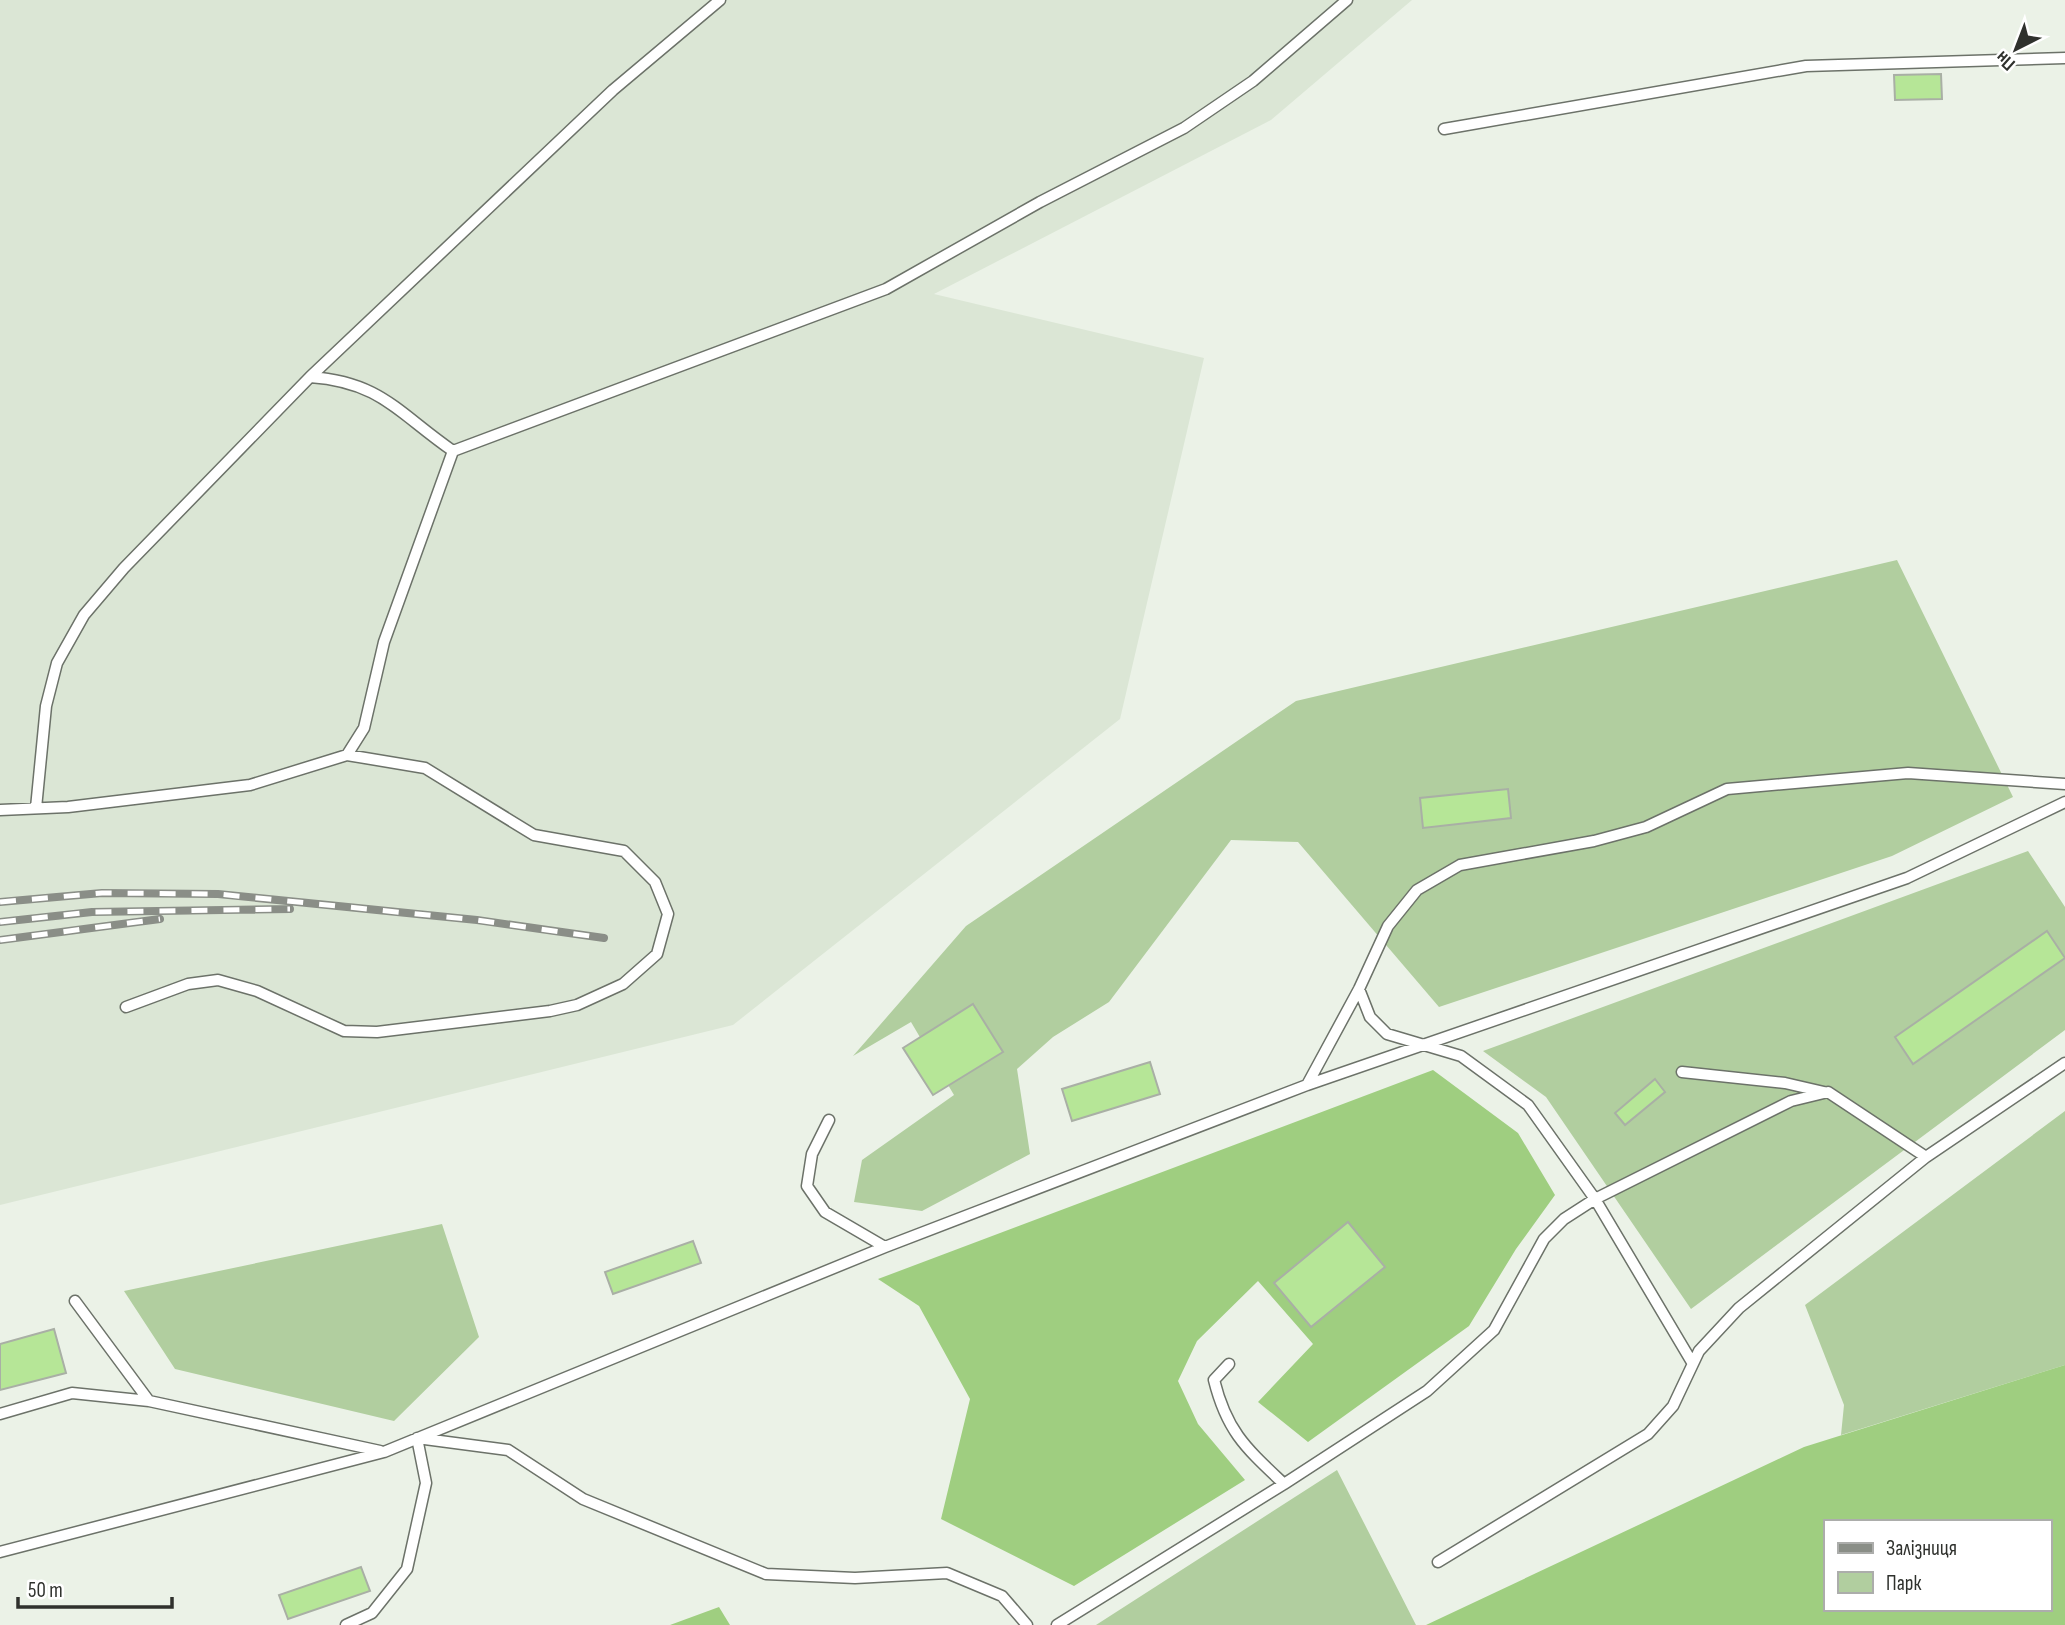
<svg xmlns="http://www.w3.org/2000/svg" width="2065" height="1625" viewBox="0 0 2065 1625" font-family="'Sofia Sans Condensed',sans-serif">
	<rect width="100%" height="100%" fill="#ebf2e7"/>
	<path fill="#dbe6d5" d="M 0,0 L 1412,0 L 1271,120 L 934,294 L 1204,358 L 1120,719 L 733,1025 L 0,1205 Z"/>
	<path fill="#b1ce9f" d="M 1897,560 L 2013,797 L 1892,856 L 1439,1007 L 1298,842 L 1231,840 L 1109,1002 L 1053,1037 L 1017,1069 L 1030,1154 L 922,1211 L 854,1202 L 862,1160 L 954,1095 L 911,1022 L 853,1056 L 966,926 L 1296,701 Z
		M 2028,851 L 2065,907 L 2065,1030 L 1691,1309 L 1546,1097 L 1483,1051 Z
		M 2065,1111 L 2065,1365 L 1841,1435 L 1844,1405 L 1805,1305 Z
		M 442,1224 L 479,1337 L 394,1421 L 175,1369 L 124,1291 Z
		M 1337,1470 L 1416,1625 L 1096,1625 Z"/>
	<path fill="#9fce80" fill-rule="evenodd" d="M 1433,1070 L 1518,1133 L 1555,1195 L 1516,1249 L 1469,1326 L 1308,1442 L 1258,1402 L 1313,1344 L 1258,1281 L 1197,1341 L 1178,1381 L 1198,1424 L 1245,1480 L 1074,1586 L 941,1519 L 970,1399 L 919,1306 L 878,1279 Z
		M 2065,1365 L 2065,1625 L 1426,1625 L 1804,1447 ZM 1825,1522 L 2049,1522 L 2049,1609 L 1825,1609 Z
		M 719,1607 L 730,1625 L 670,1625 Z"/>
	<path fill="#b6e697" stroke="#a9afa5" stroke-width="2" d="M 1941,74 L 1942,99 L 1895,100 L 1894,75 Z
		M 1508,789 L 1511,818 L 1423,828 L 1420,798 Z
		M 2047,931 L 2065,958 L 1913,1064 L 1895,1037 Z
		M 973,1004 L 1003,1052 L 933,1095 L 903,1048 Z
		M 1150,1062 L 1160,1094 L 1072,1121 L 1062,1089 Z
		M 1655,1079 L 1665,1092 L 1625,1125 L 1615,1113 Z
		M 1348,1222 L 1385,1267 L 1311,1327 L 1274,1283 Z
		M 693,1241 L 701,1263 L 613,1294 L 605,1272 Z
		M 54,1329 L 66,1373 L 0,1390 L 0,1344 Z
		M 361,1567 L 370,1591 L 288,1619 L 279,1595 Z"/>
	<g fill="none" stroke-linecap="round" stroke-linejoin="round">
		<g stroke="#6c7269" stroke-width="13">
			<path id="service" d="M 1444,129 L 1806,66 L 2065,58
				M 310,377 L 613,90 L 720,0
				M 347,755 L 364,728 L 384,642 L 453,451
				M 36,808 L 46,706 L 57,663 L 84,615 L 124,568 L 310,377 C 381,382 398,413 453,451 L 886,289 L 1040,202 L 1184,128 L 1253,81 L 1347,0
				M 0,810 L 68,807 L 250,785 L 347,755 L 425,768 L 534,835 L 624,851 L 655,882 L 668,914 L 657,954 L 623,984 L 577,1005 L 550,1011 L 377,1032 L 344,1031 L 257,991 L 218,980 L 188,984 L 126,1007
				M 1359,989 L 1370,1017 L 1387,1034 L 1461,1056 L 1528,1105 L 1595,1199 L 1791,1101 L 1828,1092 L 1926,1157
				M 1682,1072 L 1785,1083 L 1824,1092
				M 1307,1085 L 1359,989 L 1388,926 L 1417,890 L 1460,865 L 1594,841 L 1646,827 L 1727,789 L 1908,773 L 2065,784
				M 829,1120 L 812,1154 L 807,1186 L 825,1212 L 885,1247
				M 75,1301 L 149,1401 L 380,1451
				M 1229,1364 L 1214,1380 C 1227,1432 1246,1448 1284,1484 L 1427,1391 L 1494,1330 L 1544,1239 L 1564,1219 L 1595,1199 L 1693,1364
				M 0,1414 L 72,1393 L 149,1401
				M 0,1552 L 384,1452 L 885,1247 L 1307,1085 L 1907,878 L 2065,802
				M 1438,1562 L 1648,1434 L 1673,1406 L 1699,1351 L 1739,1308 L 1926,1157 L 2065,1063
				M 346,1625 L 372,1613 L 407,1569 L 426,1483 L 417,1438 L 508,1450 L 583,1499 L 766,1574 L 855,1578 L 947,1573 L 1002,1596 L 1027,1625
				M 1057,1625 L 1284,1484"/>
		</g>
		<use href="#service" stroke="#fff" stroke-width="10"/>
		<g stroke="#8a8e87" stroke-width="8">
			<path id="rail" d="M 0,902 L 102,893 L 218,894 L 477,920 L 604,938
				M 0,922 L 92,912 L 290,909
				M 0,940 L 160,919"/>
		</g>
		<use href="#rail" stroke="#fff" stroke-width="5" stroke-dasharray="16" stroke-linecap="butt"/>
	</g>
	<rect x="1824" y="1520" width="228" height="91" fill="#ffffff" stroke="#acadab" stroke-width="2"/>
	<rect x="1838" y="1543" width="35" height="10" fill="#8a8e87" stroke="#acadab" stroke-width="2"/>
	<text x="1886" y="1555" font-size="21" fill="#2f312d">Залізниця</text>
	<rect x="1838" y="1572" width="35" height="21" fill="#b1ce9f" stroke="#acadab" stroke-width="2"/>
	<text x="1886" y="1590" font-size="21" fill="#2f312d">Парк</text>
	<g transform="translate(2016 49) rotate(222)" stroke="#ffffff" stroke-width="5" paint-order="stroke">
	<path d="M0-5L12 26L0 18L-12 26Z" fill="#2f312d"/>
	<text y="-10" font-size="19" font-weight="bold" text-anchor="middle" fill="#2f312d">Пн</text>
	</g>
	<path d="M18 1597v10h154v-10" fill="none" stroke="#2f312d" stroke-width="3.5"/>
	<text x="28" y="1597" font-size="21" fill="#2f312d" stroke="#ffffff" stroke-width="5" paint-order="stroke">50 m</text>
</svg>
